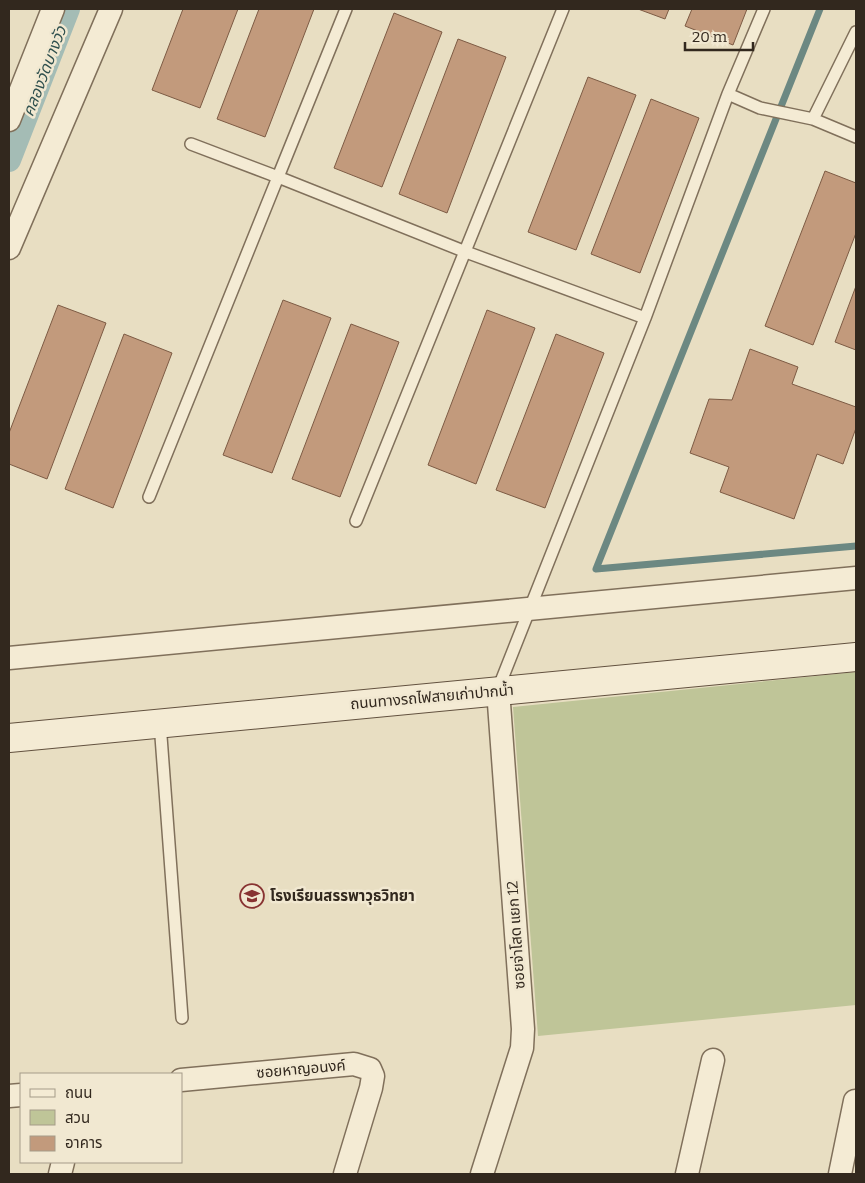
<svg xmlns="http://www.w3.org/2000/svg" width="865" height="1183" viewBox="0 0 865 1183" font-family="Bitter,'Noto Sans Thai',serif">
	<rect width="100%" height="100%" fill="#e8dec2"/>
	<path fill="#bfc598" d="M 856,672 L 856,1005 L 538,1036 L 513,707 Z"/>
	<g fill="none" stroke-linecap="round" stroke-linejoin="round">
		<path stroke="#6c8882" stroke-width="7" d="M 820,9 L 596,569 L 856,546"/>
		<path stroke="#a4bcb5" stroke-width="24" d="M 9,160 L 68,9"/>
	</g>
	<path fill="#c29a7c" stroke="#7d5b44" d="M 183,9 L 238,9 L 200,108 L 152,90 Z
		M 259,9 L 314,9 L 265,137 L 217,119 Z
		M 638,9 L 669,9 L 665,19 Z
		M 692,9 L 747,9 L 733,45 L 685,26 Z
		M 394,13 L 442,32 L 382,187 L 334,168 Z
		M 458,39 L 506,57 L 447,213 L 399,194 Z
		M 588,77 L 636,95 L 576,250 L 528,232 Z
		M 651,99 L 699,118 L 640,273 L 591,254 Z
		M 825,171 L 856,183 L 856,233 L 813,345 L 765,326 Z
		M 856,286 L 856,350 L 835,342 Z
		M 283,300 L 331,318 L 272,473 L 223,455 Z
		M 58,305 L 106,323 L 47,479 L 9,464 L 9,433 Z
		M 487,310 L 535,328 L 476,484 L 428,465 Z
		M 351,324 L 399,342 L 340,497 L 292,479 Z
		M 124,334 L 172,353 L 113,508 L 65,489 Z
		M 556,334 L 604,353 L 545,508 L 496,490 Z
		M 750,349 L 798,367 L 792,384 L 856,407 L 856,428 L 843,464 L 817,454 L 794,519 L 720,492 L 729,467 L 690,453 L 709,399 L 732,400 Z"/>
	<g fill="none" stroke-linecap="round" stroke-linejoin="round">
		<g stroke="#80705b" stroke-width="14">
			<path id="service" d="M 346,9 L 278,177 L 466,252 L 645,318
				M 728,94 L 760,108 L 813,119 L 856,137
				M 813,119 L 856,32
				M 149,497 L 278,177 L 191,144
				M 356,521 L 563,9
				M 498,689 L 645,318 L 728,94 L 764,9
				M 160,723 L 182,1018"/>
		</g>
		<g stroke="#80705b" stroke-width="25">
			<path id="minor" d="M 9,120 L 53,9
				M 9,248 L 111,9
				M 9,658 L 856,578
				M 181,1080 L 354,1064 L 370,1069 L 373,1076 L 371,1088 L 345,1174
				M 9,1096 L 21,1095
				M 60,1174 L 63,1162
				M 482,1174 L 522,1048 L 523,1029 L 498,690
				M 687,1174 L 713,1060
				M 840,1174 L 855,1101"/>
		</g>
		<g stroke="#62513f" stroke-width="30">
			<path id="secondary" d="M 9,738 L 856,657"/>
		</g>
		<use href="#service" stroke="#f4ebd4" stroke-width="11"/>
		<use href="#minor" stroke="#f4ebd4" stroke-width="22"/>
		<use href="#secondary" stroke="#f4ebd4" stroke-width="28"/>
	</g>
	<defs>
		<g id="school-ring" transform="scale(1.25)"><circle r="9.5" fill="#f1e8d1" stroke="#883332" stroke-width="1.5"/><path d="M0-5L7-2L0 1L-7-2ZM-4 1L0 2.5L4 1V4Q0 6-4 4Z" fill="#883332"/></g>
	</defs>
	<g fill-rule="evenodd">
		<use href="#school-ring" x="252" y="896"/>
	</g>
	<g text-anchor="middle" stroke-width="5" stroke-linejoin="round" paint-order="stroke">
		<g font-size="15" fill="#32281e" stroke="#f1e8d1">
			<text transform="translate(432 697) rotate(-5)" y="5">ถนนทางรถไฟสายเก่าปากน้ำ</text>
			<text transform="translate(516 935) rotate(-94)" y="5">ซอยจ่าโสด แยก 12</text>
			<text transform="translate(301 1069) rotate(-5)" y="5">ซอยหาญอนงค์</text>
		</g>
		<g font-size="15" font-weight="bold" fill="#32281e" stroke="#f1e8d1" text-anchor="start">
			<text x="270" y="901">โรงเรียนสรรพาวุธวิทยา</text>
		</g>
		<g font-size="16" font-style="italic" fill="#2f504e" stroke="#f1e8d1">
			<text transform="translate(44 71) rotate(-69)" y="6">คลองวัดบางวัว</text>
		</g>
	</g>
	<rect width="865" height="1183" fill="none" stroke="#32281e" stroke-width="20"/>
	<rect x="20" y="1073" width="162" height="90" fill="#f1e8d1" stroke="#a59b89"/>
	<rect x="30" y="1089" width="25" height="8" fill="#f4ebd4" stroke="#a59b89"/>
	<text x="65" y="1098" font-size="15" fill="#32281e">ถนน</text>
	<rect x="30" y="1110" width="25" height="15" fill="#bfc598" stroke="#a59b89"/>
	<text x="65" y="1123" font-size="15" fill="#32281e">สวน</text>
	<rect x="30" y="1136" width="25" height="15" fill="#c29a7c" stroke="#a59b89"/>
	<text x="65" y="1148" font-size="15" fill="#32281e">อาคาร</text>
	<path d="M685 42v8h68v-8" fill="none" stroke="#32281e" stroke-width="2.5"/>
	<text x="692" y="42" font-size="15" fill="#32281e" stroke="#f1e8d1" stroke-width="4" paint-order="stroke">20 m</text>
</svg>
